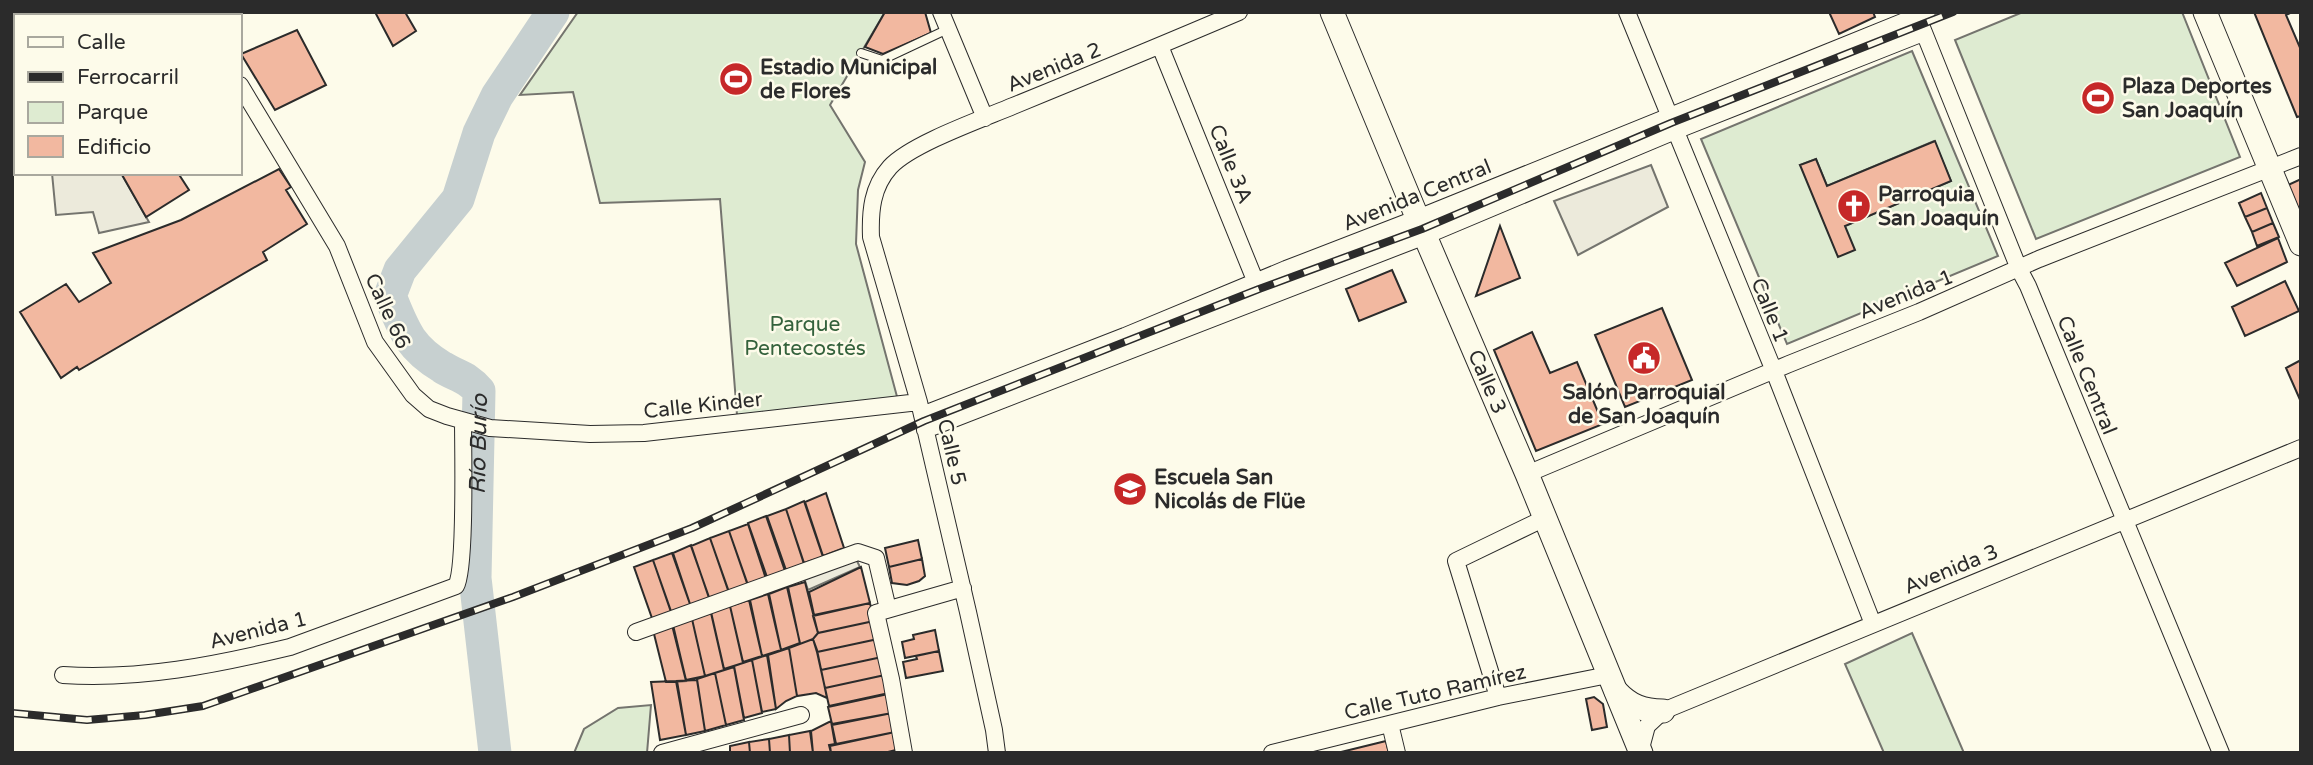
<svg xmlns="http://www.w3.org/2000/svg" width="2313" height="765" viewBox="0 0 2313 765" font-family="'Varela Round',sans-serif">
	<rect width="100%" height="100%" fill="#fdfbea"/>
	<path fill="#deebd1" stroke="#74746e" stroke-width="2" fill-rule="evenodd" d="M 578,12 L 885,12 L 830,105 L 865,162 L 858,190 L 856,244 L 899,404 L 737,415 L 720,199 L 600,203 L 573,92 L 520,95 Z
		M 2023,12 L 2182,12 L 2240,157 L 2036,239 L 1955,40 Z
		M 1912,51 L 1998,256 L 1787,344 L 1701,139 ZM 1934,141 L 1951,181 L 1845,226 L 1800,165 L 1816,159 L 1827,186 Z
		M 1912,633 L 1964,753 L 1884,753 L 1845,664 Z
		M 651,705 L 647,753 L 574,753 L 584,729 L 618,708 Z"/>
	<path fill="#eceadb" stroke="#74746e" stroke-width="2" d="M 1651,165 L 1668,207 L 1578,255 L 1554,201 Z
		M 52,173 L 121,173 L 149,222 L 99,233 L 93,212 L 56,215 Z
		M 856,559 L 860,567 L 808,590 L 804,578 Z"/>
	<g fill="none" stroke-linecap="round" stroke-linejoin="round">
		<path stroke="#c7d0d0" stroke-width="33" id="s1" d="M 495,753 L 475,578 L 479,391 C 468,377 456,376 442,367 C 409,347 404,330 390,296 L 400,270 L 458,199 L 479,133 L 497,96 L 553,12"/>
	</g>
	<path fill="#f2b8a0" stroke="#2b2b2b" stroke-width="2" d="M 375,12 L 405,12 L 416,31 L 393,46 Z
		M 885,12 L 925,12 L 931,33 L 883,54 L 865,47 Z
		M 1829,12 L 1873,12 L 1875,17 L 1839,34 Z
		M 2254,12 L 2292,12 L 2286,15 L 2301,50 L 2301,116 L 2297,117 Z
		M 297,30 L 326,85 L 275,110 L 241,54 Z
		M 1935,141 L 1951,181 L 1845,226 L 1855,250 L 1838,257 L 1800,165 L 1816,159 L 1827,186 Z
		M 279,169 L 291,187 L 286,190 L 307,224 L 263,252 L 267,260 L 79,370 L 77,367 L 61,378 L 20,312 L 66,284 L 79,302 L 111,283 L 93,253 L 181,220 Z
		M 121,173 L 178,173 L 189,190 L 146,217 Z
		M 2301,179 L 2301,207 L 2298,208 L 2288,185 Z
		M 2261,193 L 2267,208 L 2245,217 L 2239,203 Z
		M 2267,208 L 2273,223 L 2252,232 L 2245,217 Z
		M 2273,223 L 2279,237 L 2257,246 L 2252,232 Z
		M 1500,226 L 1520,278 L 1476,296 Z
		M 2278,238 L 2287,262 L 2237,286 L 2225,263 Z
		M 1392,270 L 1406,302 L 1359,321 L 1346,289 Z
		M 2285,281 L 2299,311 L 2245,336 L 2232,307 Z
		M 1662,308 L 1692,380 L 1625,407 L 1595,335 Z
		M 1532,332 L 1550,373 L 1577,362 L 1603,424 L 1536,451 L 1494,350 Z
		M 2301,360 L 2301,402 L 2286,368 Z
		M 826,493 L 844,548 L 823,556 L 805,502 Z
		M 804,501 L 823,557 L 804,563 L 786,509 Z
		M 786,509 L 804,564 L 786,570 L 767,516 Z
		M 766,516 L 785,571 L 767,577 L 748,523 Z
		M 748,524 L 766,579 L 748,585 L 729,531 Z
		M 729,531 L 748,586 L 729,592 L 710,538 Z
		M 710,538 L 729,593 L 710,600 L 691,546 Z
		M 918,540 L 922,559 L 889,567 L 885,548 Z
		M 691,545 L 710,601 L 691,607 L 673,553 Z
		M 672,553 L 691,607 L 672,614 L 653,560 Z
		M 922,559 L 925,576 L 919,581 L 907,585 L 892,583 L 889,567 Z
		M 653,560 L 672,615 L 653,621 L 634,567 Z
		M 861,567 L 870,603 L 814,615 L 809,592 Z
		M 805,582 L 818,633 L 813,639 L 800,644 L 788,587 Z
		M 787,587 L 800,643 L 781,650 L 769,594 Z
		M 768,594 L 781,650 L 762,656 L 750,600 Z
		M 749,600 L 762,656 L 743,662 L 730,606 Z
		M 870,603 L 874,621 L 818,633 L 813,616 Z
		M 730,606 L 743,663 L 724,669 L 711,612 Z
		M 711,613 L 724,670 L 705,676 L 692,619 Z
		M 692,619 L 705,676 L 686,680 L 673,625 Z
		M 874,621 L 878,639 L 817,652 L 813,639 L 818,633 Z
		M 672,625 L 686,681 L 666,682 L 653,630 Z
		M 935,630 L 939,651 L 905,658 L 902,642 L 914,639 L 913,635 Z
		M 813,639 L 817,650 L 827,698 L 816,693 L 797,696 L 789,648 Z
		M 878,639 L 882,657 L 821,670 L 817,652 Z
		M 789,648 L 797,696 L 786,701 L 776,709 L 768,655 Z
		M 939,651 L 943,671 L 906,678 L 903,662 L 917,659 L 916,656 Z
		M 767,655 L 776,709 L 762,712 L 752,660 Z
		M 882,657 L 885,675 L 825,688 L 821,670 Z
		M 752,660 L 762,713 L 744,718 L 734,666 Z
		M 734,667 L 744,720 L 726,725 L 715,673 Z
		M 715,673 L 726,725 L 705,731 L 697,679 Z
		M 885,675 L 889,693 L 829,706 L 825,688 Z
		M 697,680 L 705,731 L 686,735 L 677,681 Z
		M 676,681 L 686,735 L 660,740 L 651,682 Z
		M 888,694 L 892,713 L 832,724 L 828,707 Z
		M 1594,697 L 1603,704 L 1607,727 L 1592,730 L 1586,699 Z
		M 892,713 L 895,732 L 836,744 L 832,725 Z
		M 831,721 L 835,744 L 829,745 L 831,753 L 813,753 L 811,731 Z
		M 810,731 L 813,753 L 790,753 L 789,735 Z
		M 895,732 L 896,750 L 884,753 L 831,753 L 830,746 Z
		M 789,735 L 790,753 L 770,753 L 769,739 Z
		M 769,739 L 770,753 L 750,753 L 749,742 Z
		M 1386,741 L 1389,753 L 1337,753 Z
		M 749,742 L 750,753 L 730,753 L 730,746 Z"/>
	<g fill="none" stroke-linecap="round" stroke-linejoin="round">
		<g stroke="#2b2b2b" stroke-width="10">
			<path id="lane" d="M 131,12 L 132,16
				M 861,53 L 882,60 L 948,29"/>
		</g>
		<g stroke="#2b2b2b" stroke-width="18">
			<path id="street" d="M 941,12 L 985,118
				M 1627,12 L 1774,371 L 1873,624
				M 1921,25 L 2019,269 L 2028,286 L 2221,753
				M 1160,46 L 1259,290
				M 240,85 L 337,246 L 375,342 L 413,395 L 429,409 L 447,416 L 490,428 L 590,434 L 644,433 L 919,402
				M 922,415 L 1125,336 L 1286,269 L 1418,218 L 1927,12
				M 925,430 L 1425,236 L 1675,131 L 1923,33
				M 1527,474 L 1789,364 L 1919,312 L 2039,259 L 2301,156
				M 636,632 L 858,552 L 876,558 L 888,609
				M 63,675 C 140,680 215,665 290,647 L 456,586 C 466,569 463,448 463,421
				M 1498,697 L 1456,561 L 1545,518
				M 1390,724 L 1397,753
				M 1640,752 L 1647,726 L 1663,711 L 2301,448
				M 662,753 L 801,715
				M 904,753 L 891,679 L 876,613 L 963,588
				M 997,753 L 994,730 L 968,612 L 919,402 L 871,237 C 870,211 872,187 890,167 C 911,144 982,119 1013,106 C 1089,75 1164,44 1239,12
				M 1272,753 L 1498,697 L 1608,675"/>
		</g>
		<g stroke="#2b2b2b" stroke-width="25">
			<g id="secondary">
				<path id="s2" d="M 1332,12 L 1422,229 L 1527,474 L 1641,753"/>
				<path d="M 2205,12 L 2301,244"/>
				<path d="M 1616,691 C 1630,706 1643,711 1663,711"/>
			</g>
		</g>
		<g stroke="#2b2b2b" stroke-width="29">
			<path id="primary" d="M 212,16 L 225,12
				M 12,45 L 16,45"/>
		</g>
		<use href="#lane" stroke="#fdfbea" stroke-width="8"/>
		<use href="#street" stroke="#fdfbea" stroke-width="16"/>
		<use href="#secondary" stroke="#fdfbea" stroke-width="23"/>
		<use href="#primary" stroke="#fdfbea" stroke-width="26"/>
		<g stroke="#2b2b2b" stroke-width="8">
			<path id="rail" d="M 12,713 L 87,720 L 145,715 L 203,706 L 513,597 L 692,528 L 924,421 L 1259,289 L 1422,229 L 1671,123 L 1953,12"/>
		</g>
		<use href="#rail" stroke="#fdfbea" stroke-width="5" stroke-dasharray="16" stroke-linecap="butt"/>
	</g>
	<defs>
		<g id="stadium-disc" transform="scale(1.75)"><circle r="9.5" fill="#c62828" stroke="#fdfbea"/><path d="M0-5a6.5 5 0 1 0 0 10a6.5 5 0 1 0 0-10ZM-3.5-1.8h7v3.6h-7Z" fill="#fff"/></g>
		<g id="church-disc" transform="scale(1.75)"><circle r="9.5" fill="#c62828" stroke="#fdfbea"/><path d="M-1.2-6h2.4v3.5h3.3v2.4h-3.3V6h-2.4V-.1h-3.3v-2.4h3.3Z" fill="#fff"/></g>
		<g id="civic-disc" transform="scale(1.75)"><circle r="9.5" fill="#c62828" stroke="#fdfbea"/><path d="M-.6-6.5H3V-4.5H.6V-3L4-1V1h2V6H-6V1h2V-1L-.6-3ZM-1.2 2.5V6h2.4V2.5Z" fill="#fff"/></g>
		<g id="school-disc" transform="scale(1.75)"><circle r="9.5" fill="#c62828" stroke="#fdfbea"/><path d="M0-5L7-2L0 1L-7-2ZM-4 1L0 2.5L4 1V4Q0 6-4 4Z" fill="#fff"/></g>
	</defs>
	<g fill-rule="evenodd">
		<use href="#stadium-disc" x="736" y="79"/>
		<use href="#stadium-disc" x="2098" y="98"/>
		<use href="#church-disc" x="1854" y="206"/>
		<use href="#civic-disc" x="1644" y="358"/>
		<use href="#school-disc" x="1130" y="489"/>
	</g>
	<g text-anchor="middle" stroke-width="5" stroke-linejoin="round" paint-order="stroke">
		<g font-size="21" font-weight="bold" fill="#2b2b2b" stroke="#fdfbea" text-anchor="start">
			<text x="760" y="74">Estadio Municipal<tspan x="760" dy="24">de Flores</tspan></text>
			<text x="2122" y="93">Plaza Deportes<tspan x="2122" dy="24">San Joaquín</tspan></text>
			<text x="1878" y="201">Parroquia<tspan x="1878" dy="24">San Joaquín</tspan></text>
			<text x="1644" y="399" text-anchor="middle">Salón Parroquial<tspan x="1644" dy="24">de San Joaquín</tspan></text>
			<text x="1154" y="484">Escuela San<tspan x="1154" dy="24">Nicolás de Flüe</tspan></text>
		</g>
		<g font-size="21" fill="#2b2b2b" stroke="#fdfbea">
			<text transform="translate(1054 67) rotate(-22)" y="7">Avenida 2</text>
			<text transform="translate(1231 164) rotate(68)" y="7">Calle 3A</text>
			<text transform="translate(1417 195) rotate(-22)" y="7">Avenida Central</text>
			<text transform="translate(1906 294) rotate(-22)" y="7">Avenida 1</text>
			<text transform="translate(1770 310) rotate(68)" y="7">Calle 1</text>
			<text transform="translate(388 311) rotate(65)" y="7">Calle 66</text>
			<text transform="translate(2087 375) rotate(68)" y="7">Calle Central</text>
			<text dy="7" stroke="none"><textPath href="#s2" startOffset="401">Calle 3</textPath></text>
			<text transform="translate(703 405) rotate(-6)" y="7">Calle Kinder</text>
			<text transform="translate(952 452) rotate(77)" y="7">Calle 5</text>
			<text transform="translate(1951 569) rotate(-22)" y="7">Avenida 3</text>
			<text transform="translate(258 630) rotate(-14)" y="7">Avenida 1</text>
			<text transform="translate(1435 692) rotate(-13)" y="7">Calle Tuto Ramírez</text>
		</g>
		<g font-size="21" fill="#34623c" stroke="#fdfbea">
			<text x="805" y="331">Parque<tspan x="805" dy="24">Pentecostés</tspan></text>
		</g>
		<g font-size="23" font-style="italic" fill="#2b2b2b" stroke="#fdfbea">
			<text dy="8" stroke="none"><textPath href="#s1" startOffset="310">Río Burío</textPath></text>
		</g>
	</g>
	<rect width="2313" height="765" fill="none" stroke="#2b2b2b" stroke-width="28"/>
	<rect x="14" y="14" width="228" height="161" fill="#fdfbea" stroke="#a9a89e" stroke-width="2"/>
	<rect x="28" y="37" width="35" height="10" fill="#fdfbea" stroke="#a9a89e" stroke-width="2"/>
	<text x="77" y="49" font-size="21" fill="#2b2b2b">Calle</text>
	<rect x="28" y="72" width="35" height="10" fill="#2b2b2b" stroke="#a9a89e" stroke-width="2"/>
	<text x="77" y="84" font-size="21" fill="#2b2b2b">Ferrocarril</text>
	<rect x="28" y="102" width="35" height="21" fill="#deebd1" stroke="#a9a89e" stroke-width="2"/>
	<text x="77" y="119" font-size="21" fill="#2b2b2b">Parque</text>
	<rect x="28" y="136" width="35" height="21" fill="#f2b8a0" stroke="#a9a89e" stroke-width="2"/>
	<text x="77" y="154" font-size="21" fill="#2b2b2b">Edificio</text>
</svg>
